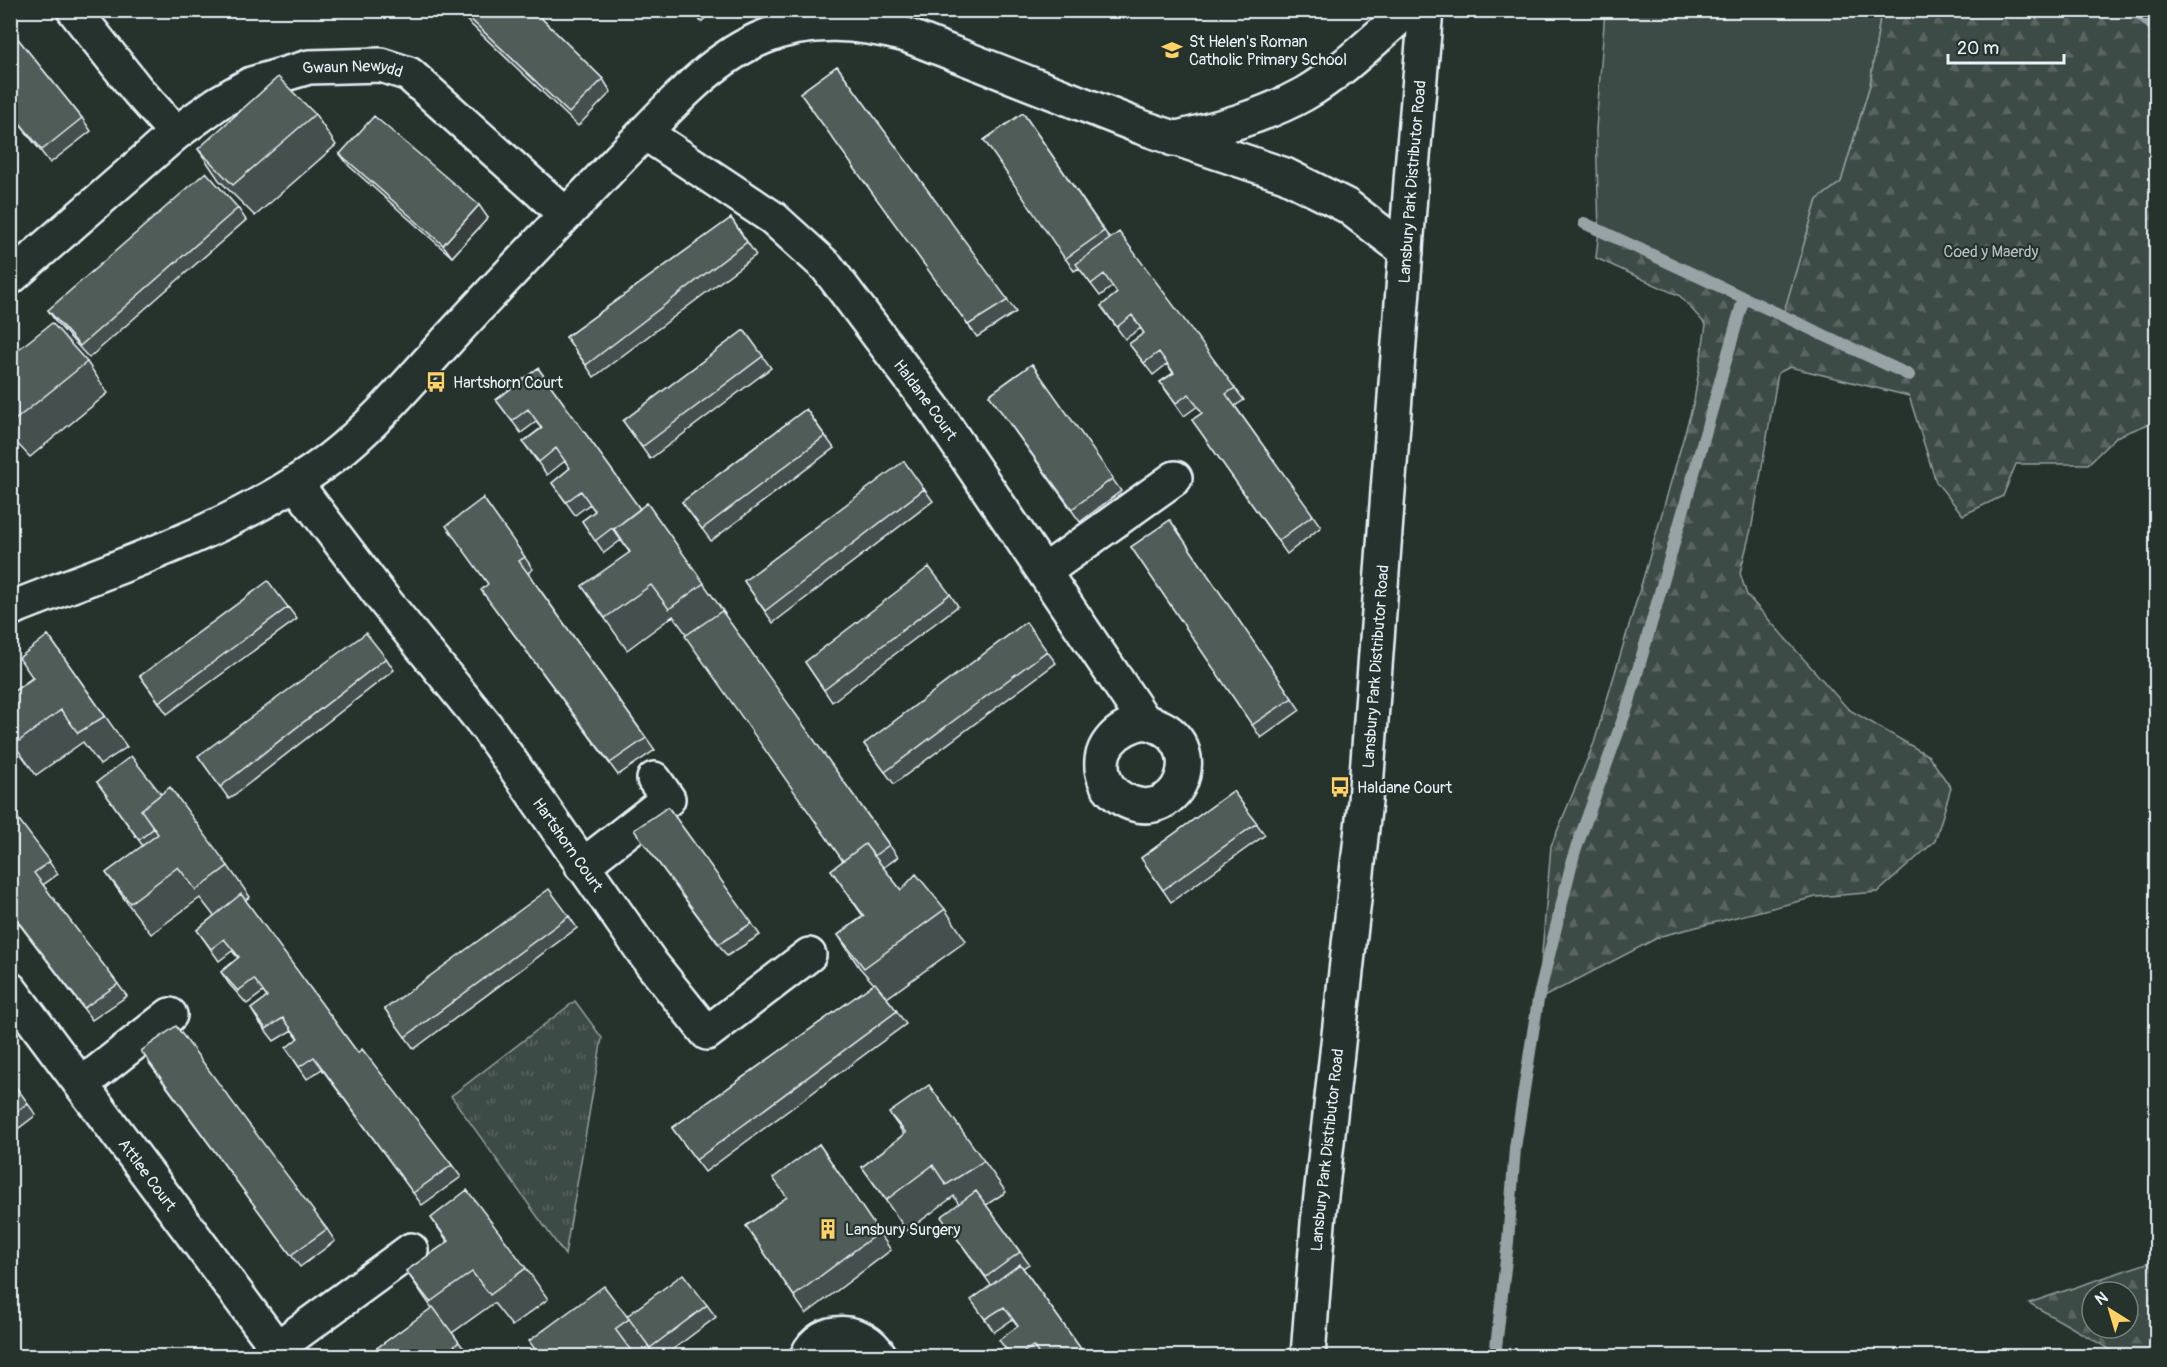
<svg xmlns="http://www.w3.org/2000/svg" width="2167" height="1367" viewBox="0 0 2167 1367" font-family="Pangolin,sans-serif">
	<defs>
		<pattern id="forest-firs" width="22" height="20" patternUnits="userSpaceOnUse" patternTransform="scale(1.5)"><rect width="22" height="20" fill="#3e4b47"/><path d="M5 1l3.5 6h-7zM16 11l3.5 6h-7z" fill="#5a6562"/></pattern>
		<pattern id="park-tufts" width="24" height="20" patternUnits="userSpaceOnUse" patternTransform="scale(1.5)"><rect width="24" height="20" fill="#3e4b47"/><path d="M3 7l-1-3M5 7V3M7 7l1-3M15 17l-1-3M17 17v-4M19 17l1-3" fill="none" stroke="#5a6562"/></pattern>
	</defs>
	<rect width="100%" height="100%" fill="#26332d"/>
	<filter id="ink" filterUnits="userSpaceOnUse"><feTurbulence type="fractalNoise" baseFrequency=".0167" numOctaves="2"/><feDisplacementMap in="SourceGraphic" scale="12" xChannelSelector="R" yChannelSelector="G"/><feConvolveMatrix kernelMatrix="1 2 1 2 8 2 1 2 1" color-interpolation-filters="sRGB"/></filter>
	<g filter="url(#ink)">
		<path fill="#3e4b47" stroke="#939ea0" stroke-width="1.5" d="M 1605,11 L 1881,11 L 1870,85 L 1841,182 L 1817,200 L 1783,316 L 1599,230 L 1596,129 Z"/>
		<path fill="url(#forest-firs)" stroke="#939ea0" stroke-width="1.5" fill-rule="evenodd" d="M 1881,11 L 2156,11 L 2156,421 L 2116,437 L 2088,464 L 2016,464 L 2003,496 L 1963,515 L 1936,482 L 1909,396 L 1790,367 L 1778,373 L 1752,525 L 1740,573 L 1747,595 L 1848,709 L 1929,756 L 1951,788 L 1935,841 L 1878,892 L 1816,897 L 1661,936 L 1538,1000 L 1551,846 L 1594,743 L 1648,562 L 1694,401 L 1706,325 L 1680,296 L 1596,258 L 1599,230 L 1783,315 L 1817,200 L 1841,182 L 1870,85 Z
			M 2156,1260 L 2156,1356 L 2121,1356 L 2029,1303 ZM 2092,1292 L 2128,1292 L 2128,1328 L 2092,1328 Z"/>
		<path fill="url(#park-tufts)" stroke="#939ea0" stroke-width="1.5" d="M 575,1001 L 602,1038 L 565,1255 L 451,1096 Z"/>
		<g fill="none" stroke-linecap="round" stroke-linejoin="round">
			<path stroke="#98a3a5" stroke-width="12" d="M 2136,10 L 2156,29
				M 1584,223 L 1909,375
				M 1495,1356 L 1508,1242 L 1515,1148 L 1538,1000 L 1574,854 L 1628,705 L 1744,297"/>
			<g stroke="#e8f1f8" stroke-width="38">
				<g id="minor">
					<path id="s1" d="M 74,10 L 138,91 L 176,133 L 218,103 L 251,84 L 309,67 L 381,65 L 409,74 L 565,214"/>
					<path id="s2" d="M 645,133 L 773,218 L 827,267 L 936,412 L 1145,722 C 1212,735 1184,822 1131,803 C 1120,799 1109,791 1105,780 C 1093,749 1117,727 1145,722"/>
					<path d="M 1173,139 C 1218,128 1263,117 1304,94 C 1342,72 1374,39 1408,10"/>
					<path d="M 10,278 L 176,133"/>
					<path id="s3" d="M 296,484 L 384,600 L 486,726 L 651,963 L 707,1033 L 809,955"/>
					<path d="M 1045,571 L 1175,478"/>
					<path d="M 10,609 C 118,566 238,529 331,458 C 378,422 416,374 456,331 C 511,271 568,213 624,154 C 665,112 709,59 764,37 C 812,18 858,23 906,35 L 1141,127 L 1285,175 L 1347,206 L 1406,251"/>
					<path d="M 582,866 L 668,799 L 654,779"/>
					<path id="s4" d="M 10,989 L 277,1348 L 266,1356"/>
					<path d="M 82,1084 L 170,1015"/>
					<path d="M 277,1348 L 411,1250"/>
					<path d="M 807,1356 C 821,1324 864,1328 880,1356"/>
					<path id="s5" d="M 1308,1356 L 1318,1223 L 1365,801 L 1412,168 L 1426,10"/>
				</g>
			</g>
			<use href="#minor" stroke="#26332d" stroke-width="33"/>
		</g>
		<path fill="#454f4d" stroke="#e8f1f8" stroke-width="1.5" d="M 458,10 L 533,10 L 603,79 L 611,92 L 578,126 L 461,15 Z
			M 692,10 L 715,10 L 701,22 Z
			M 10,29 L 82,118 L 91,131 L 50,163 L 10,112 Z
			M 837,66 L 1016,312 L 977,337 L 800,93 Z
			M 1023,113 L 1110,239 L 1235,388 L 1244,400 L 1235,406 L 1321,527 L 1287,554 L 1192,420 L 1202,413 L 1198,406 L 1184,416 L 1160,382 L 1173,373 L 1167,364 L 1153,375 L 1129,344 L 1144,333 L 1141,328 L 1125,339 L 1101,306 L 1117,293 L 1113,286 L 1100,296 L 1079,268 L 1074,271 L 984,140 Z
			M 315,114 L 336,145 L 255,216 L 219,180 L 198,149 Z
			M 340,154 L 488,218 L 452,257 L 349,166 Z
			M 238,208 L 246,220 L 89,358 L 56,322 L 48,310 Z
			M 731,218 L 756,255 L 594,377 L 566,337 Z
			M 744,330 L 771,368 L 650,459 L 623,421 Z
			M 10,356 L 87,362 L 108,393 L 30,457 L 10,436 Z
			M 1032,364 L 1121,491 L 1080,522 L 989,395 Z
			M 538,368 L 640,509 L 647,503 L 725,614 L 724,615 L 898,857 L 883,868 L 901,890 L 945,909 L 966,941 L 887,998 L 906,1024 L 705,1172 L 672,1128 L 874,984 L 859,967 L 838,935 L 863,916 L 831,870 L 843,861 L 687,635 L 673,616 L 627,650 L 582,586 L 630,553 L 621,540 L 604,553 L 582,521 L 595,511 L 590,504 L 575,515 L 552,483 L 570,468 L 565,461 L 547,475 L 523,442 L 541,428 L 536,422 L 521,433 L 496,400 Z
			M 806,409 L 834,448 L 711,541 L 682,502 Z
			M 924,489 L 933,501 L 773,623 L 744,581 Z
			M 483,498 L 533,569 L 528,573 L 655,750 L 618,775 L 490,602 Z
			M 1170,520 L 1300,710 L 1261,738 L 1131,547 Z
			M 950,594 L 958,606 L 832,702 L 805,662 Z
			M 288,607 L 297,619 L 167,714 L 140,676 Z
			M 48,635 L 127,747 L 100,765 L 83,742 L 36,775 L 10,739 L 10,694 L 32,678 Z
			M 1047,651 L 1056,663 L 894,784 L 864,744 Z
			M 386,658 L 394,670 L 229,799 L 198,756 Z
			M 97,782 L 161,794 L 228,866 L 250,897 L 245,900 L 358,1053 L 452,1165 L 461,1177 L 422,1205 L 322,1069 L 307,1079 L 286,1048 L 298,1039 L 292,1030 L 274,1041 L 259,1022 L 251,1009 L 267,997 L 263,992 L 247,1004 L 229,984 L 221,972 L 238,958 L 232,951 L 219,961 L 197,930 L 214,916 L 200,898 L 151,934 L 128,904 L 106,873 L 143,846 Z
			M 1233,791 L 1265,835 L 1171,902 L 1141,858 Z
			M 668,807 L 760,935 L 727,956 L 643,842 Z
			M 10,808 L 58,874 L 43,885 L 127,996 L 92,1020 L 10,912 L 10,889 L 17,884 Z
			M 569,916 L 577,928 L 414,1049 L 385,1009 Z
			M 149,1063 L 327,1229 L 335,1241 L 300,1267 Z
			M 10,1079 L 36,1115 L 10,1135 Z
			M 889,1113 L 984,1161 L 1006,1192 L 986,1205 L 1029,1264 L 1023,1268 L 1086,1356 L 1011,1356 L 1018,1326 L 1013,1319 L 994,1332 L 980,1312 L 991,1285 L 950,1229 L 959,1204 L 954,1196 L 907,1231 L 862,1167 L 904,1134 Z
			M 819,1144 L 891,1250 L 806,1314 L 746,1226 L 787,1197 Z
			M 431,1218 L 526,1268 L 548,1299 L 512,1326 L 494,1303 L 452,1333 L 468,1354 L 466,1356 L 366,1356 L 432,1308 L 406,1271 L 448,1242 Z
			M 707,1305 L 716,1317 L 664,1356 L 656,1356 L 647,1345 L 651,1350 L 642,1356 L 539,1356 L 627,1316 Z"/>
		<path fill="#38403e" stroke="#e8f1f8" stroke-width="1.5" d="M 479,205 L 488,218 L 452,257 L 443,245 Z"/>
		<path fill="#505c59" stroke="#e8f1f8" stroke-width="1.5" d="M 461,10 L 533,10 L 603,79 L 569,113 Z
			M 10,29 L 82,118 L 42,150 L 10,111 Z
			M 837,66 L 1008,300 L 968,325 L 800,93 Z
			M 278,77 L 315,114 L 233,185 L 198,149 Z
			M 1023,113 L 1104,231 L 1065,259 L 984,140 Z
			M 374,116 L 479,205 L 443,245 L 340,154 Z
			M 206,172 L 238,208 L 80,346 L 48,310 Z
			M 731,218 L 747,242 L 586,365 L 566,337 Z
			M 1119,232 L 1235,388 L 1226,394 L 1313,515 L 1278,541 L 1192,420 L 1202,413 L 1189,394 L 1176,403 L 1160,382 L 1174,373 L 1159,352 L 1144,363 L 1129,344 L 1144,333 L 1132,315 L 1117,327 L 1101,306 L 1117,293 L 1104,274 L 1091,284 L 1076,264 Z
			M 52,323 L 87,362 L 10,424 L 10,356 Z
			M 744,330 L 763,356 L 642,447 L 623,421 Z
			M 1032,364 L 1113,478 L 1072,509 L 989,395 Z
			M 538,368 L 640,509 L 614,529 L 627,548 L 612,528 L 595,541 L 582,521 L 595,511 L 581,491 L 566,502 L 552,483 L 570,468 L 556,448 L 539,462 L 523,442 L 542,428 L 528,409 L 512,421 L 496,400 Z
			M 806,409 L 825,436 L 702,529 L 682,502 Z
			M 904,461 L 924,489 L 765,611 L 744,581 Z
			M 483,498 L 525,557 L 519,561 L 646,738 L 610,763 L 481,590 L 488,584 L 446,526 Z
			M 647,503 L 704,583 L 669,609 L 651,585 L 605,618 L 582,586 L 630,552 L 614,529 Z
			M 1170,520 L 1292,698 L 1252,725 L 1131,547 Z
			M 929,567 L 950,594 L 824,690 L 805,662 Z
			M 268,581 L 288,607 L 159,702 L 140,676 Z
			M 722,611 L 889,845 L 874,856 L 865,844 L 843,861 L 685,636 Z
			M 1026,622 L 1047,651 L 885,772 L 864,744 Z
			M 366,633 L 386,658 L 220,787 L 198,756 Z
			M 48,635 L 105,716 L 78,733 L 61,710 L 15,744 L 10,738 L 10,694 L 33,678 L 19,658 Z
			M 131,756 L 161,794 L 141,810 L 154,828 L 139,840 L 97,782 Z
			M 170,787 L 228,866 L 196,890 L 178,867 L 130,903 L 106,873 L 158,834 L 141,810 Z
			M 1233,791 L 1257,823 L 1163,890 L 1141,858 Z
			M 668,807 L 752,923 L 719,944 L 634,830 Z
			M 10,808 L 50,861 L 34,873 L 118,984 L 84,1008 L 10,911 L 10,889 L 17,884 L 10,875 Z
			M 865,844 L 901,890 L 916,874 L 945,909 L 864,968 L 838,935 L 864,916 L 831,870 Z
			M 549,889 L 569,916 L 405,1037 L 385,1009 Z
			M 241,894 L 358,1053 L 362,1049 L 452,1165 L 413,1193 L 314,1057 L 299,1067 L 286,1048 L 298,1038 L 283,1018 L 266,1029 L 251,1009 L 267,997 L 254,979 L 238,991 L 221,972 L 239,957 L 224,939 L 211,949 L 197,930 Z
			M 875,983 L 897,1011 L 696,1160 L 672,1128 Z
			M 176,1026 L 327,1229 L 291,1255 L 141,1051 Z
			M 10,1079 L 28,1103 L 10,1116 Z
			M 929,1085 L 984,1161 L 946,1185 L 933,1165 L 886,1200 L 862,1167 L 906,1133 L 889,1113 Z
			M 819,1144 L 879,1232 L 794,1296 L 746,1226 L 787,1197 L 773,1178 Z
			M 467,1190 L 526,1268 L 490,1295 L 472,1272 L 430,1302 L 406,1271 L 449,1241 L 431,1218 Z
			M 976,1191 L 1020,1252 L 986,1277 L 941,1217 Z
			M 1020,1264 L 1086,1356 L 1040,1356 L 1033,1346 L 1018,1356 L 1011,1356 L 999,1340 L 1018,1326 L 1004,1307 L 985,1319 L 971,1300 Z
			M 683,1274 L 707,1305 L 650,1348 L 627,1316 Z
			M 604,1286 L 629,1319 L 615,1329 L 635,1356 L 584,1356 L 582,1353 L 577,1356 L 540,1356 L 529,1341 Z
			M 433,1307 L 459,1342 L 442,1356 L 366,1356 Z"/>
	</g>
	<defs>
		<g id="school-bare" transform="scale(1.62)"><path d="M0-5L7-2L0 1L-7-2ZM-4 1L0 2.5L4 1V4Q0 6-4 4Z" fill="#ffd166" stroke="#26332d" stroke-width="2.5" paint-order="stroke"/></g>
		<g id="bus-bare" transform="scale(1.62)"><path d="M-5-6H5V4H4V6H2V4H-2V6H-4V4H-5ZM-3.5-4V0h7V-4ZM-3.5 1.2v1.5H-2V1.2ZM2 1.2v1.5H3.5V1.2Z" fill="#ffd166" stroke="#26332d" stroke-width="2.5" paint-order="stroke"/></g>
		<g id="building-bare" transform="scale(1.62)"><path d="M-4-6H4V6H1V3H-1V6H-4ZM-2.5-4.3h1.7v1.8h-1.7ZM.8-4.3h1.7v1.8H.8ZM-2.5-1h1.7V.8h-1.7ZM.8-1h1.7V.8H.8Z" fill="#ffd166" stroke="#26332d" stroke-width="2.5" paint-order="stroke"/></g>
	</defs>
	<g fill-rule="evenodd">
		<use href="#school-bare" x="1172" y="50"/>
		<use href="#bus-bare" x="436" y="382"/>
		<use href="#bus-bare" x="1340" y="787"/>
		<use href="#building-bare" x="828" y="1229"/>
	</g>
	<g text-anchor="middle" stroke-width="4.5" stroke-linejoin="round" paint-order="stroke">
		<g font-size="16" fill="#e8f1f8" stroke="#26332d" text-anchor="start">
			<text x="1189" y="47">St Helen's Roman<tspan x="1189" dy="18">Catholic Primary School</tspan></text>
			<text x="453" y="388">Hartshorn Court</text>
			<text x="1357" y="793">Haldane Court</text>
			<text x="845" y="1235">Lansbury Surgery</text>
		</g>
		<g font-size="16" fill="#e8f1f8" stroke="#26332d">
			<text dy="6" stroke="none"><textPath href="#s1" startOffset="354">Gwaun Newydd</textPath></text>
			<text dy="6" stroke="none"><textPath href="#s5" startOffset="1179">Lansbury Park Distributor Road</textPath></text>
			<text dy="6" stroke="none"><textPath href="#s2" startOffset="392">Haldane Court</textPath></text>
			<text dy="6" stroke="none"><textPath href="#s5" startOffset="693">Lansbury Park Distributor Road</textPath></text>
			<text dy="6" stroke="none"><textPath href="#s3" startOffset="452">Hartshorn Court</textPath></text>
			<text dy="6" stroke="none"><textPath href="#s5" startOffset="207">Lansbury Park Distributor Road</textPath></text>
			<text dy="6" stroke="none"><textPath href="#s4" startOffset="231">Attlee Court</textPath></text>
		</g>
		<g font-size="16" fill="#b5bfc3" stroke="#26332d">
			<text x="1991" y="257">Coed y Maerdy</text>
		</g>
	</g>
	<rect width="2167" height="1367" fill="none" stroke="#26332d" stroke-width="36"/>
	<rect x="18" y="18" width="2131" height="1331" fill="none" stroke="#e8f1f8" stroke-width="2" filter="url(#ink)"/>
	<g transform="translate(2110 1310) rotate(323)"><circle r="28" fill="#26332d" stroke="#747f7e" stroke-width="1.5"/>
	<path d="M0-4.5L10 22L0 15L-10 22Z" fill="#ffd166"/>
	<text y="-9" font-size="16" font-weight="bold" text-anchor="middle" fill="#e8f1f8">N</text>
	</g>
	<path d="M1948 54v9h116v-9" fill="none" stroke="#e8f1f8" stroke-width="3"/>
	<text x="1957" y="54" font-size="18" fill="#e8f1f8" stroke="#26332d" stroke-width="4.5" paint-order="stroke">20 m</text>
</svg>
